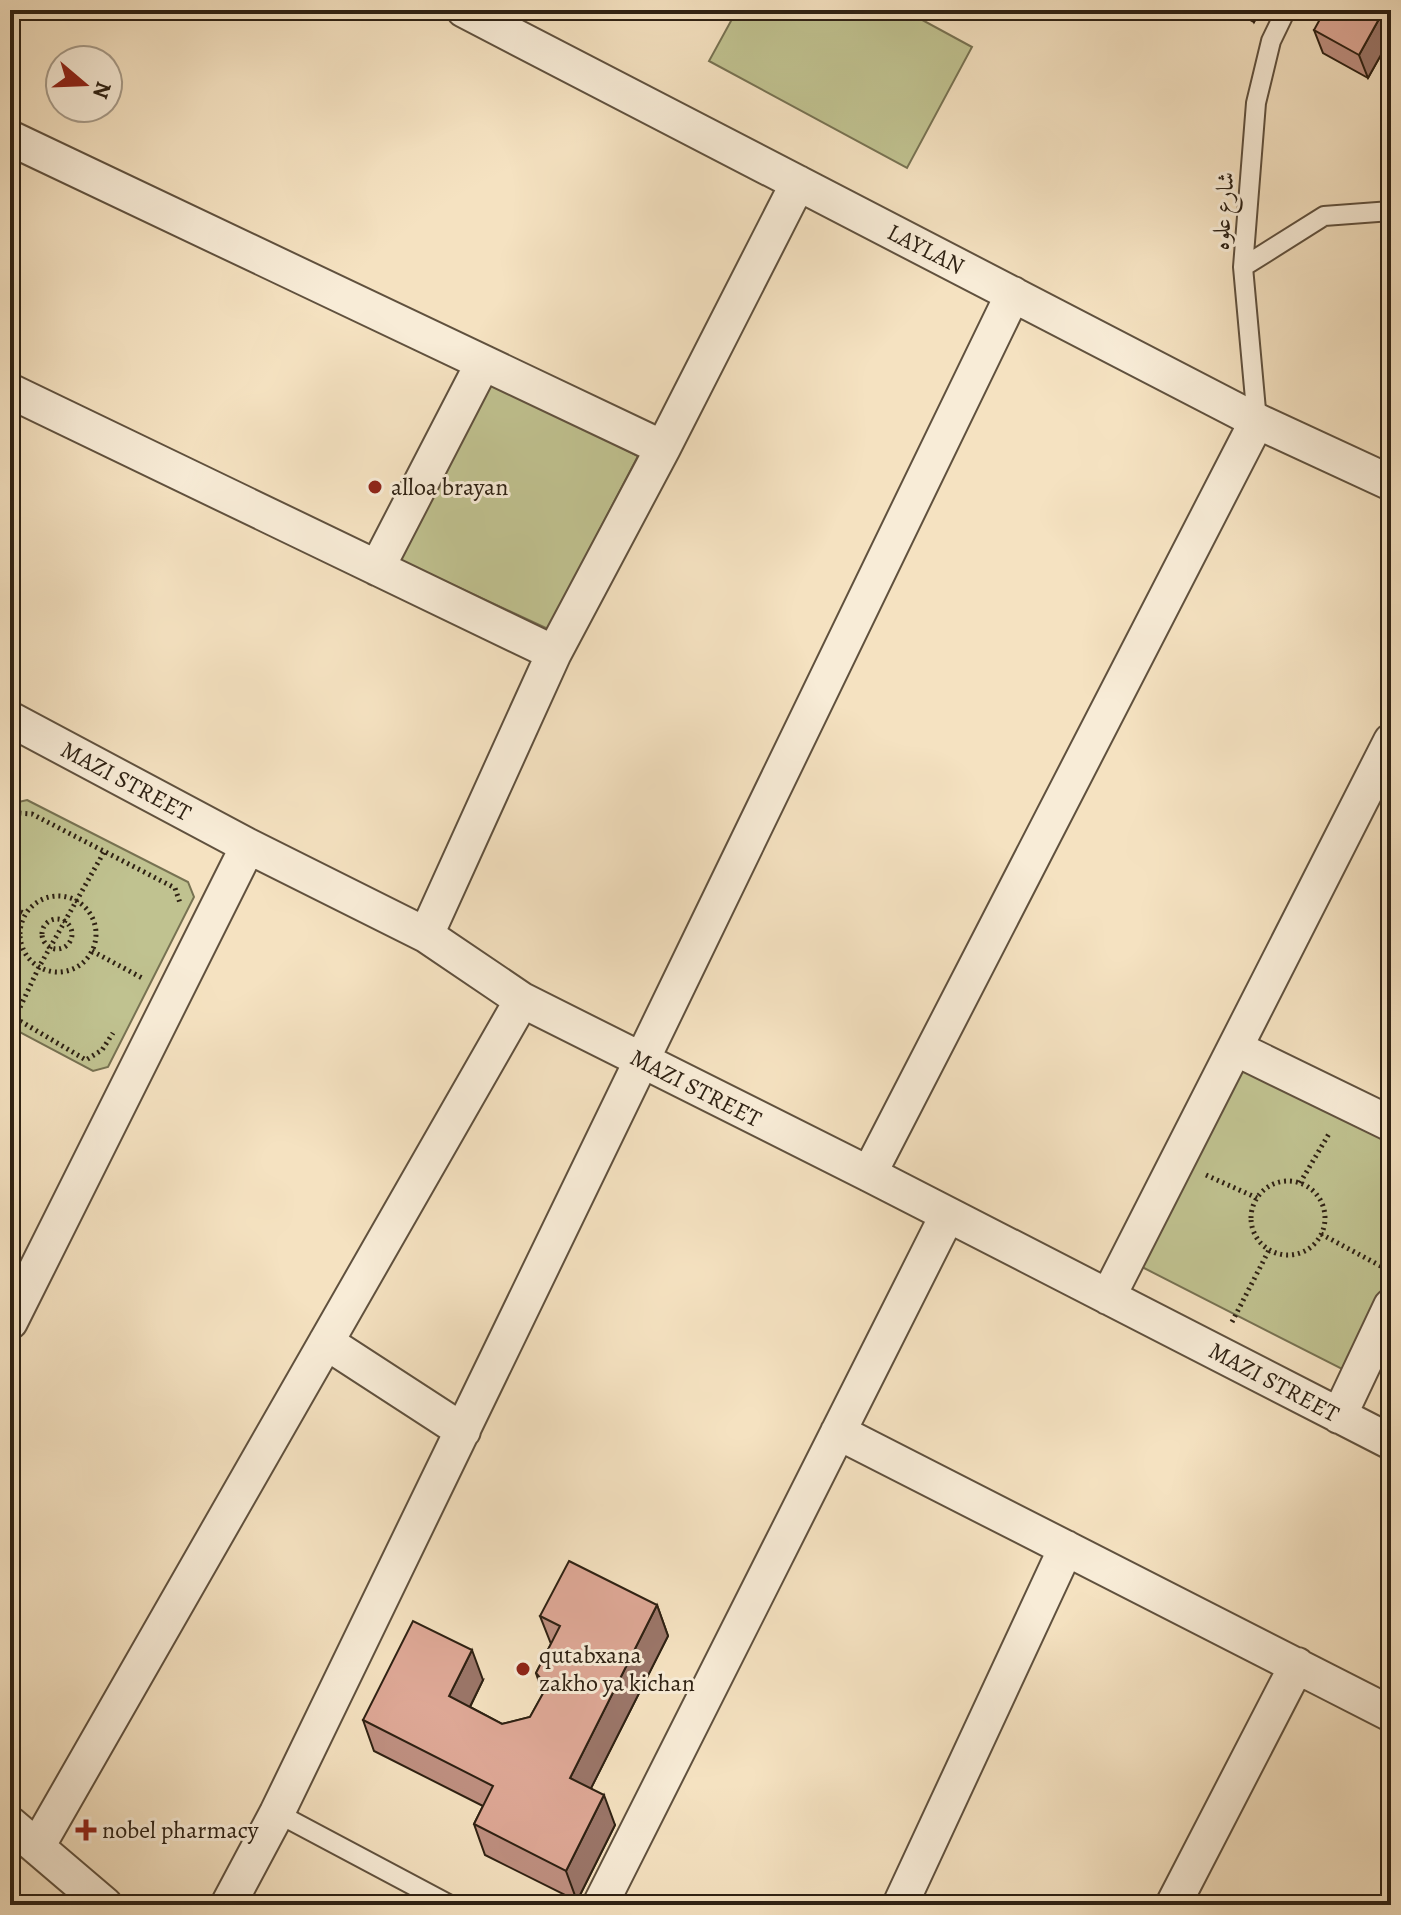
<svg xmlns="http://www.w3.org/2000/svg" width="1401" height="1915" viewBox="0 0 1401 1915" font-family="Alegreya,Amiri,serif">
	<rect width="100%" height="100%" fill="#f5e2c1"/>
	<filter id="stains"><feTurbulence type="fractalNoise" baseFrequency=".0025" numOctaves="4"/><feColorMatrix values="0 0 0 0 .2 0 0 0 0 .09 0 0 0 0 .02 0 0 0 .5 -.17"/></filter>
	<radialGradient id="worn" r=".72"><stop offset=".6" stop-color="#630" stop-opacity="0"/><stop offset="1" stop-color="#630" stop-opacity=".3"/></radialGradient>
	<path fill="#c0c290" stroke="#777252" stroke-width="2" d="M 737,10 L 904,10 L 972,47 L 907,168 L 709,61 Z
		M 488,379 L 638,456 L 548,629 L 395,558 Z
		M 27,800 L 188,882 L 194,897 L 108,1067 L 93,1071 L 10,1027 L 10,804 Z
		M 1245,1063 L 1391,1138 L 1391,1273 L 1342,1369 L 1142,1267 Z"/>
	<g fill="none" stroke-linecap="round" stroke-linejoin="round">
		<g stroke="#60513e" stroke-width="22">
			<path id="lane" d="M 1243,267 L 1324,216 L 1391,211
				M 1257,421 L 1243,267 L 1256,103 L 1271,41 L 1286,10
				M 277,1813 L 450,1905"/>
		</g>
		<g stroke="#60513e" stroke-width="38">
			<path id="street" d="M 464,10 L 1257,421 L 1391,483
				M 10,138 L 663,448
				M 10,391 L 554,653
				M 377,568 L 483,363
				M 10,719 L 248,846 L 426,935 L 522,1000 L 869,1174 L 1391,1442
				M 426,935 L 554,653 L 663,448 L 798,183
				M 1235,1048 L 1391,1124
				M 869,1174 L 1257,421
				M 1108,1297 L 1391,741
				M 10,1322 L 248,846
				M 326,1342 L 463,1431
				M 1339,1416 L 1391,1306
				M 838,1432 L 1391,1714
				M 10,1824 L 105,1905
				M 37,1847 L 522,1000
				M 228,1905 L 277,1813 L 1013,294
				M 600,1905 L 947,1216
				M 900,1905 L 1066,1548
				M 1173,1905 L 1297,1665"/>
		</g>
		<path stroke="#2e2113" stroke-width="5" stroke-dasharray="2 4" stroke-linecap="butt" d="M 10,827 L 17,813 L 32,814 L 175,888 L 180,903
			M20 934a38 38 0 1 1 76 0a38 38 0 1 1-76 0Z
			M 10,906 L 25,914
			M42 934a15 15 0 1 1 30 0a15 15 0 1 1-30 0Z
			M 92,951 L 144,979
			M 10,1015 L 86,1060 L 102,1050 L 113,1033
			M 15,1018 L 39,967 L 104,852
			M 1206,1175 L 1257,1198
			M1251 1218a37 37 0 1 1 74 0a37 37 0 1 1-74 0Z
			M 1300,1183 L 1330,1132
			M 1321,1234 L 1390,1271
			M 1232,1322 L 1269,1250"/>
		<use href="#lane" stroke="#f8ecd7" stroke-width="18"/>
		<use href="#street" stroke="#f8ecd7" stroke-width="34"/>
	</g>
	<path fill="#bf9081" stroke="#2e2113" stroke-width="2" d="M 1235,10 L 1260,10 L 1254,22 L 1236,12 Z
		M 1391,10 L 1391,37 L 1368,78 L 1323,53 L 1314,30 Z
		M 657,1605 L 668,1636 L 591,1788 L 615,1825 L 577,1901 L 485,1855 L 474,1824 L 483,1806 L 374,1751 L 363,1720 L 483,1680 L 470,1707 L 502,1724 L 530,1717 L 543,1694 L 536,1673 L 551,1644 L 540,1616 Z"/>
	<path fill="#9b7669" stroke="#2e2113" stroke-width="2" d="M 1250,10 L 1260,10 L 1254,22 Z
		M 1384,10 L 1391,10 L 1391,37 L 1368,78 L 1359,55 Z
		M 657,1605 L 668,1636 L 581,1808 L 570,1778 Z
		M 472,1650 L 483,1680 L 460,1727 L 449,1696 Z
		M 604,1795 L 615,1825 L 577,1901 L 566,1871 Z"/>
	<path fill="#dea896" stroke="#2e2113" stroke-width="2" d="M 1325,10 L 1384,10 L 1359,55 L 1314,30 Z
		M 569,1561 L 657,1605 L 570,1778 L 604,1795 L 566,1871 L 474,1824 L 493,1786 L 363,1720 L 413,1621 L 472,1650 L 449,1696 L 502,1724 L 530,1717 L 547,1686 L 536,1673 L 560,1626 L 540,1616 Z"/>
	<g fill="#8f2418" stroke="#f8ecd7" stroke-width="3">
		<circle cx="375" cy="487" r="8"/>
		<circle cx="523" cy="1669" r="8"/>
		<path d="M82 1818h8v8h8v8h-8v8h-8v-8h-8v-8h8z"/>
	</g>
	<g text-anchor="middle" stroke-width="6" stroke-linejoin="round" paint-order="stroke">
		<g font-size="24" fill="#2e2113" stroke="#f8ecd7">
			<text transform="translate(1223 211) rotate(-86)" y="8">شارع علوه</text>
			<text transform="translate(926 249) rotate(27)" y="8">LAYLAN</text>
			<text transform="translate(126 781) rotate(28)" y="8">MAZI STREET</text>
			<text transform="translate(696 1088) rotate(27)" y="8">MAZI STREET</text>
			<text transform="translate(1274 1382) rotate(28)" y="8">MAZI STREET</text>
		</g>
		<g font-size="24" fill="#2e2113" stroke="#f8ecd7" text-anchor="start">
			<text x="391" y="495">alloa brayan</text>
			<text x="539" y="1663">qutabxana<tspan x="539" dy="28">zakho ya kichan</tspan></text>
			<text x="102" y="1838">nobel pharmacy</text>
		</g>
	</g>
	<rect width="1401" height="1915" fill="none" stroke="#f5e2c1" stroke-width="40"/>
	<rect x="12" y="12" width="1377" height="1891" fill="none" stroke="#2e2113" stroke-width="4"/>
	<rect x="20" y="20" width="1361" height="1875" fill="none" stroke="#2e2113" stroke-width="2"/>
	<g transform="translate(84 84) rotate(109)"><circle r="38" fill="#f8ecd7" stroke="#a79b89" stroke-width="2"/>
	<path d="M0-6L14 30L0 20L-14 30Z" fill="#8f2418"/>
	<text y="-12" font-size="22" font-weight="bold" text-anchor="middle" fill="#2e2113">N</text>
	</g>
	<rect width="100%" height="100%" filter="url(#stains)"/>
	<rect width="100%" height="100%" fill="url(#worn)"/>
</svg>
